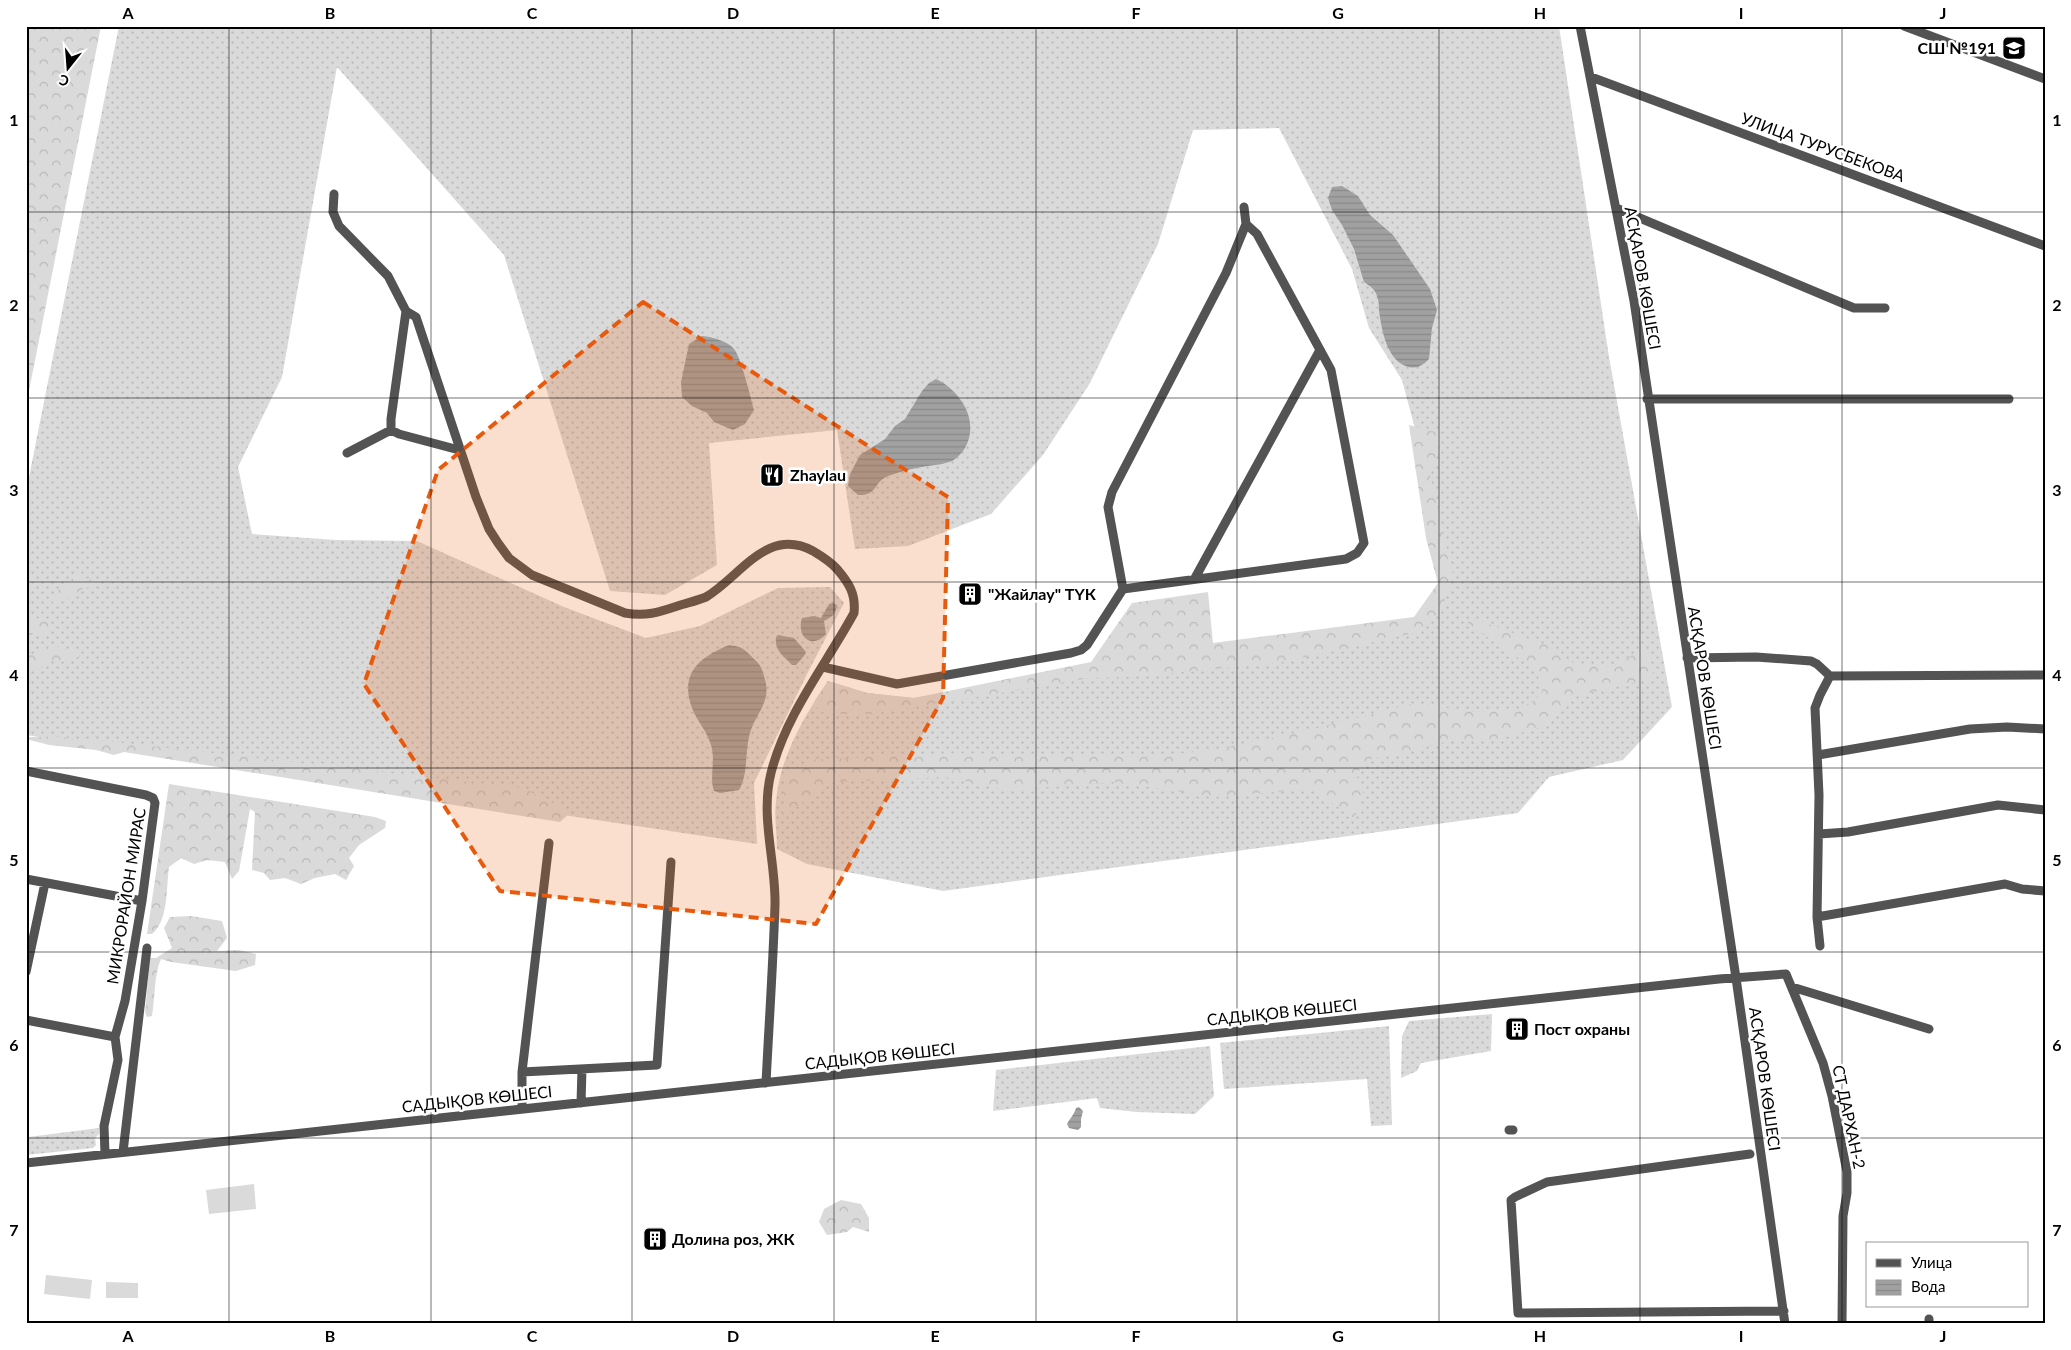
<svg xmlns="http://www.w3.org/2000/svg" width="2071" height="1350" viewBox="0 0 2071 1350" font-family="Lato,sans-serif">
	<defs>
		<pattern id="grass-dots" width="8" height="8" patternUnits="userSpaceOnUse" patternTransform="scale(1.25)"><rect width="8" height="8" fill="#dadada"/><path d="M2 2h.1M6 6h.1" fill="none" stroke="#b9b9b9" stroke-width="1.8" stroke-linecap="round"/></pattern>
		<pattern id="forest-crowns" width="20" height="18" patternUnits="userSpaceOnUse" patternTransform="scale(1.25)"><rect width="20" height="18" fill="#dadada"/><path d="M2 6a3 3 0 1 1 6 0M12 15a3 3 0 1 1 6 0" fill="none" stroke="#b9b9b9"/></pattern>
		<pattern id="water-rules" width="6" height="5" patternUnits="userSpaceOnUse" patternTransform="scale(1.25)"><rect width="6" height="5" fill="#a1a1a1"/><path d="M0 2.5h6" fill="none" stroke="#898989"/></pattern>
	</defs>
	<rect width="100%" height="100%" fill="#fff"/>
	<path fill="url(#grass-dots)" d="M 119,26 L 1559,26 L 1609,357 L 1672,707 L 1623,760 L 1549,777 L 1518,813 L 943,891 L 807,864 L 777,849 C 777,833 774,817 776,802 C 779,759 804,716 828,681 L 867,693 L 914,698 L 1423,619 L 1443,579 L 1425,466 L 1402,380 L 1369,328 L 1352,269 L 1279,128 L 1193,130 L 1158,244 L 1090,383 L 1043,455 L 991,514 L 908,546 L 855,549 L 837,430 L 709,443 L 717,565 L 665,595 L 610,591 L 504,255 L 337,67 L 282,377 L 238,467 L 252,534 L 336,540 L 417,541 L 564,607 L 646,638 L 700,626 L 778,588 L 830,587 L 844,603 L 808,672 L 754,783 L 757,844 L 26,735 L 26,492 Z
		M 1492,1014 L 1491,1051 L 1421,1063 L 1417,1071 L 1401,1078 L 1402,1036 L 1409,1021 Z
		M 1389,1026 L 1392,1125 L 1371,1126 L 1367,1079 L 1224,1089 L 1220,1043 Z
		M 1210,1046 L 1214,1096 L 1195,1114 L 1137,1112 L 1100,1108 L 1097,1098 L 993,1111 L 996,1070 Z
		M 99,1128 L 99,1134 L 95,1138 L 96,1145 L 93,1148 L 26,1155 L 26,1139 L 28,1137 Z"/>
	<path fill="url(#forest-crowns)" d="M 26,26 L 101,26 L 26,406 Z
		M 1409,425 L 1442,434 L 1430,475 L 1453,574 L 1443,607 L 1430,624 L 1414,633 L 1279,663 L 1127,677 L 1090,678 L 872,714 L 838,714 L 820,712 L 814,702 L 828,681 L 867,693 L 914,698 L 1091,662 L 1132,603 L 1208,592 L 1213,643 L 1414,617 L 1438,583 L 1426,538 Z
		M 76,575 L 95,581 L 97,585 L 82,589 L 71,597 L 53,604 C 53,589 67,584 76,575 Z
		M 34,617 L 51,622 L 48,630 L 41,635 L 36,632 L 26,638 L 26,624 Z
		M 1469,617 L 1546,645 L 1570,662 L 1609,667 L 1648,647 L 1654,678 L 1572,697 L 1538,728 L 1491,741 L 1448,741 L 1397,755 L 1369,759 L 1356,774 L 1364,796 L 1354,818 L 1311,789 L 1215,797 L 1116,782 L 1008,790 L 945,777 L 834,782 L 783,815 L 785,777 L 809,760 L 957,753 L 1147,757 L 1214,750 L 1309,730 L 1415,703 L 1475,712 L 1516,710 L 1532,702 L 1543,692 L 1536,670 L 1468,624 Z
		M 53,646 L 78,652 L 81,656 L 58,663 L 52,660 C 44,668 38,670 26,670 L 26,654 L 37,655 L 42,649 Z
		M 96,736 L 103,742 L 115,742 L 523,788 L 571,812 L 560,822 L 124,752 L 114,755 L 96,750 L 49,745 L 26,739 L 26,737 L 62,737 L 88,741 Z
		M 169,784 L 375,817 L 386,821 L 385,828 L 359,845 L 349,858 L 354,866 L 346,880 L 335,874 L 315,878 L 301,884 L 285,878 L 270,880 L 264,873 L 252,870 L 255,812 L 250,809 L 239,871 L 232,879 L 225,862 L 207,860 L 194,864 L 181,858 L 169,867 C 166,887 169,920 152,934 L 147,934 Z
		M 191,916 L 222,921 L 227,938 L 217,951 L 239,950 L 256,954 L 255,965 L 236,971 L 171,962 L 161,959 C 154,974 155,999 152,1016 L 147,1017 L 145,1012 L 150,958 L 156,958 L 172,948 L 164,928 L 170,917 Z
		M 841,1200 L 861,1204 L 869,1218 L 869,1232 L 853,1227 L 847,1232 L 827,1235 L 819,1222 L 824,1209 Z"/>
	<path fill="#dadada" d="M 254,1184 L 256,1209 L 209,1214 L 206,1190 Z
		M 46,1275 L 92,1280 L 90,1299 L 44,1294 Z
		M 106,1282 L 138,1283 L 138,1298 L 106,1298 Z"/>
	<path fill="url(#water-rules)" d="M 1342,186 L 1358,196 L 1370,215 L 1393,235 L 1430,289 L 1437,310 L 1432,328 L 1429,359 C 1423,365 1418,369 1409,367 C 1387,362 1382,331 1379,311 C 1379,306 1379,301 1377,296 C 1375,289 1370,286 1364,282 L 1354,249 L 1342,225 L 1332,210 L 1328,198 L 1332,187 Z
		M 702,336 C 712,337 728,341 734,349 C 741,357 751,399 754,410 L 745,424 L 733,430 L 714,422 L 707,413 L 692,406 L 682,397 L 681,382 L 689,344 Z
		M 936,379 C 961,391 980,421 965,448 C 962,453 957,458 952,461 C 942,465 932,465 922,467 C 910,469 899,472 888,476 C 873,482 878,496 858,495 L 848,486 L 850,474 L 860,455 L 885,439 L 895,426 L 905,419 L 922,391 L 929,383 Z
		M 833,603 L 837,605 C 836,614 832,617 824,621 L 826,634 C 812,650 796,637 802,618 L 814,616 L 821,618 L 829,604 Z
		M 778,635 L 794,638 L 806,652 L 804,656 L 796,665 L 792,665 C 784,656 774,651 776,637 Z
		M 729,645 C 744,647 745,650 755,660 C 762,666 763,672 765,680 C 772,703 753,716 749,737 C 745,754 748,775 739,790 L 720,793 L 714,791 C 709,776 716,761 711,745 C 707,731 697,721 692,708 C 679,673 700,657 729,645 Z
		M 1079,1107 L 1083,1111 L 1081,1119 L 1081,1127 L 1078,1130 L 1069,1128 L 1067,1124 C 1070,1118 1074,1115 1076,1108 Z"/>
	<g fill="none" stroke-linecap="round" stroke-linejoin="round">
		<path stroke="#535353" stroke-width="9" d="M 1580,26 L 1634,301 L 1736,978 L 1785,1324
			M 1904,26 L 2045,79
			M 1591,77 L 2045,246
			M 334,194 L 333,212 L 339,226 L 388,276 L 406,311 L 416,317 L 476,497 L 489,529 L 498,543 L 509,558 L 532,575 L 625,613 C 649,617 662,611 684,604 C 691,602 699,600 706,597 C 740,577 767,526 813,551 C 823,557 830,561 837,569 C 849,583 856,594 854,613 C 825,666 786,714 771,773 C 760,817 776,862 775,905 C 773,965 769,1024 766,1083
			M 1616,208 L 1854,308 L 1885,308
			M 406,311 L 391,419 L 391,430 L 399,434 L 459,450
			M 1647,399 L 2009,399
			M 347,453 L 391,430
			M 1195,578 L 1320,350
			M 1123,589 L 1108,507 L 1112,492 L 1226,273 L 1246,224
			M 1687,658 L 1756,657 L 1811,661 L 1817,664 L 1830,676 L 2045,675
			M 823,667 L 897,684 L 1071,653 L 1081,650 L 1087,645 L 1123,589 L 1346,559 L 1357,553 L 1364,543 L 1331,370 L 1257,234 L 1246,224 L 1244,207
			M 1818,755 L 1970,729 L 2007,727 L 2045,729
			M 26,771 L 146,795 L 153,798 L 155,803 L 142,901 L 125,1001 L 115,1037 L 118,1060 L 104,1126 L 105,1154
			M 1819,834 L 1848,832 L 1998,805 L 2045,810
			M 26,879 L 142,901
			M 1817,917 L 2005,884 L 2022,889 L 2045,891
			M 1820,946 L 1817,917 L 1819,795 L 1815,708 L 1820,695 L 1830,676
			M 26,972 L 45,883
			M 1792,987 L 1929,1029
			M 26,1020 L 115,1037
			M 522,1072 L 549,843
			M 581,1103 L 582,1069
			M 522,1109 L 522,1072 L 657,1065 L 671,862
			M 1509,1130 L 1513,1130
			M 123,1152 L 147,948
			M 1750,1154 L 1547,1182 L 1515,1197 L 1511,1200 L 1518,1313 L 1784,1311
			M 26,1163 L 1719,979 L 1786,974 L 1823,1063 L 1832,1096 L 1847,1172 L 1847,1193 L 1843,1216 L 1842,1324
			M 1929,1319 L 1929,1324"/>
	</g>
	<path fill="#e8590c" fill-opacity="0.2" stroke="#e8590c" stroke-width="4" stroke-dasharray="10 6" stroke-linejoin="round" d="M 643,302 L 948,497 L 943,698 L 816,924 L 500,891 L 364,684 L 438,470 Z"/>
	<path fill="none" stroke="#000" stroke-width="1" stroke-opacity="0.55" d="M 229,26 L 229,1324M 431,26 L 431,1324M 632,26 L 632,1324M 834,26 L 834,1324M 1036,26 L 1036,1324M 1237,26 L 1237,1324M 1439,26 L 1439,1324M 1640,26 L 1640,1324M 1842,26 L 1842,1324M 26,212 L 2045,212M 26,398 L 2045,398M 26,582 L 2045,582M 26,768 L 2045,768M 26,952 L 2045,952M 26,1138 L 2045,1138"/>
	<defs>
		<g id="school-square" transform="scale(1.25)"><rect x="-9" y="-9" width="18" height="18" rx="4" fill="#000" stroke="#fff"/><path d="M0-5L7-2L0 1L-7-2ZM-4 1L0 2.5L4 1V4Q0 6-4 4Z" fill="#fff"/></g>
		<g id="restaurant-square" transform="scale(1.25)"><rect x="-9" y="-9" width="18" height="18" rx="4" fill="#000" stroke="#fff"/><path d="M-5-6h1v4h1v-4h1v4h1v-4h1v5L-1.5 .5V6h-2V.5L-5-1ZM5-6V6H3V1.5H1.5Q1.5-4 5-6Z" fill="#fff"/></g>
		<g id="building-square" transform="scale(1.25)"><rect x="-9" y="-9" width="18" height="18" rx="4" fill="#000" stroke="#fff"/><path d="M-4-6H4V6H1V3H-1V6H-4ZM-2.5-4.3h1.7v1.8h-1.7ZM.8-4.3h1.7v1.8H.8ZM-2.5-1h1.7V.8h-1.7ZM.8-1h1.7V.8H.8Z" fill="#fff"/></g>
	</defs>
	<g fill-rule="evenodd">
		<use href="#school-square" x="2014" y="48"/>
		<use href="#restaurant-square" x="772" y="475"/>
		<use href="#building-square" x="970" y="594"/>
		<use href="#building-square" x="1517" y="1029"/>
		<use href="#building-square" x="655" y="1239"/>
	</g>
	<g text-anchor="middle" stroke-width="5" stroke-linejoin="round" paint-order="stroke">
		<g font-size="16" font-weight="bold" fill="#000" stroke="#fff" text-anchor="start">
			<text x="1996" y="54" text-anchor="end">СШ №191</text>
			<text x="790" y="481">Zhaylau</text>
			<text x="988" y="600">"Жайлау" ТҮК</text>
			<text x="1534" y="1035">Пост охраны</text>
			<text x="672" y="1245">Долина роз, ЖК</text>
		</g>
		<g font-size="16" fill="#000" stroke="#fff">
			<text transform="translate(1823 147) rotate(20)" y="6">УЛИЦА ТУРУСБЕКОВА</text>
			<text transform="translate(1643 278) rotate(80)" y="6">АСҚАРОВ КӨШЕСІ</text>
			<text transform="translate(1705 678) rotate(81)" y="6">АСҚАРОВ КӨШЕСІ</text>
			<text transform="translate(126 896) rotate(-81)" y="6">МИКРОРАЙОН МИРАС</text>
			<text transform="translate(1282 1012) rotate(-6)" y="6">САДЫҚОВ КӨШЕСІ</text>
			<text transform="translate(880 1056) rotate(-6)" y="6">САДЫҚОВ КӨШЕСІ</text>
			<text transform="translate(1765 1079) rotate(82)" y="6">АСҚАРОВ КӨШЕСІ</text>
			<text transform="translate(477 1099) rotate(-6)" y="6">САДЫҚОВ КӨШЕСІ</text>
			<text transform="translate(1849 1117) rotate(78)" y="6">СТ ДАРХАН-2</text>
		</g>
	</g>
	<rect width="2071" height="1350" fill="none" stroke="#ffffff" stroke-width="55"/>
	<rect x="1866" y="1242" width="162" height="65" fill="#ffffff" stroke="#999999"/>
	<rect x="1876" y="1259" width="25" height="8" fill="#535353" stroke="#999999"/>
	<text x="1911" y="1268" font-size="15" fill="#000000">Улица</text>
	<rect x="1876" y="1280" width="25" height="15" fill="url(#water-rules)" stroke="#999999"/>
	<text x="1911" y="1292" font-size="15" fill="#000000">Вода</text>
	<g transform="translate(68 68) rotate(197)" stroke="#ffffff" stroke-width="4" paint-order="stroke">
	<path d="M0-4L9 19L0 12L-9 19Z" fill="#000000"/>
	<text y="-8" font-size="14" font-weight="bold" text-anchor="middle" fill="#000000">С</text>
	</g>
	<rect x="28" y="28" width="2016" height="1294" fill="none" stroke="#000" stroke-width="2"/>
	<g font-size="16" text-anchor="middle" font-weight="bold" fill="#000">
		<text x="128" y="19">A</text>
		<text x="330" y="19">B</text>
		<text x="532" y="19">C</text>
		<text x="733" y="19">D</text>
		<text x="935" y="19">E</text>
		<text x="1136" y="19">F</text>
		<text x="1338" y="19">G</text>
		<text x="1540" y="19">H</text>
		<text x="1741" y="19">I</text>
		<text x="1943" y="19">J</text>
		<text x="14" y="126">1</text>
		<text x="2057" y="126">1</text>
		<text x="14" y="311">2</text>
		<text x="2057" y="311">2</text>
		<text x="14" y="496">3</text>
		<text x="2057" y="496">3</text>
		<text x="14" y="681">4</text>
		<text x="2057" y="681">4</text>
		<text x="14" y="866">5</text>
		<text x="2057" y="866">5</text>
		<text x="14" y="1051">6</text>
		<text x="2057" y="1051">6</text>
		<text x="14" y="1236">7</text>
		<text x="2057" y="1236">7</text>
		<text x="128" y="1342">A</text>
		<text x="330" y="1342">B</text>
		<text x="532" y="1342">C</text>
		<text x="733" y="1342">D</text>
		<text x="935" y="1342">E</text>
		<text x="1136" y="1342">F</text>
		<text x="1338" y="1342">G</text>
		<text x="1540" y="1342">H</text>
		<text x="1741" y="1342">I</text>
		<text x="1943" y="1342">J</text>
	</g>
</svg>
